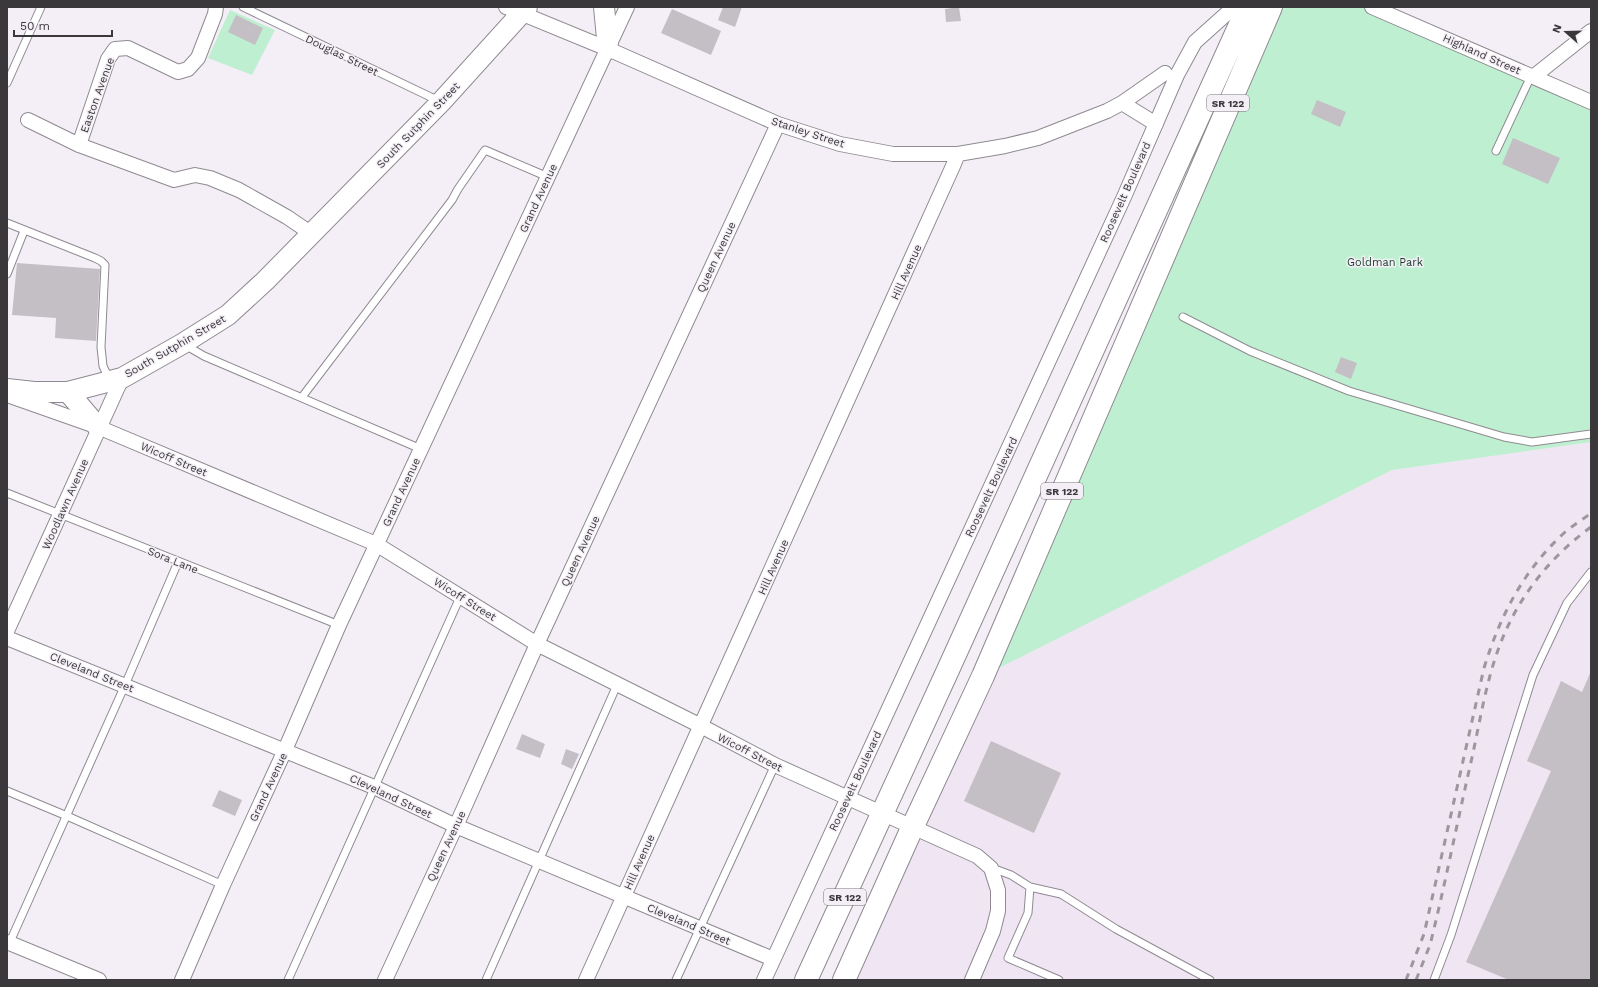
<svg xmlns="http://www.w3.org/2000/svg" width="1598" height="987" viewBox="0 0 1598 987" font-family="'Work Sans',sans-serif">
	<rect width="100%" height="100%" fill="#f4eff6"/>
	<path fill="#efe5f3" d="M 1591,442 L 1591,980 L 844,980 L 983,676 L 1392,470 Z"/>
	<path fill="#beefd1" d="M 1271,7 L 1372,7 L 1591,102 L 1591,442 L 1392,470 L 983,676 Z
		M 230,10 L 275,30 L 252,75 L 208,58 Z"/>
	<path fill="#c4bec5" d="M 723,7 L 742,7 L 735,27 L 718,20 Z
		M 959,7 L 961,21 L 946,22 L 945,9 Z
		M 672,9 L 721,31 L 711,55 L 661,33 Z
		M 236,15 L 263,28 L 255,45 L 228,32 Z
		M 1317,100 L 1346,112 L 1340,127 L 1311,114 Z
		M 1513,138 L 1560,158 L 1548,184 L 1502,164 Z
		M 17,263 L 100,269 L 96,341 L 55,338 L 56,318 L 12,315 Z
		M 1341,357 L 1357,363 L 1351,379 L 1335,372 Z
		M 1591,671 L 1591,980 L 1509,980 L 1466,962 L 1551,771 L 1527,761 L 1561,681 L 1582,692 Z
		M 522,734 L 545,744 L 540,758 L 516,749 Z
		M 991,741 L 1061,773 L 1034,833 L 964,801 Z
		M 566,749 L 579,754 L 572,769 L 561,764 Z
		M 219,790 L 242,800 L 235,816 L 212,806 Z"/>
	<g fill="none" stroke-linecap="round" stroke-linejoin="round">
		<g stroke="#8f8a91" stroke-width="9">
			<path id="lane" d="M 243,7 L 439,101
				M 7,83 L 41,7
				M 1496,151 L 1531,76
				M 7,223 L 95,258 L 101,261 L 105,265 L 101,347 L 103,366 L 110,381
				M 7,274 L 24,231
				M 1183,317 L 1250,351 L 1349,391 L 1504,437 L 1532,442 L 1591,434
				M 185,345 L 204,356 L 421,449
				M 302,397 L 452,200 L 458,189 L 485,150 L 548,177
				M 7,493 L 339,625
				M 7,791 L 67,816 L 223,885
				M 992,868 L 1011,875 L 1030,887 L 1028,913 L 1008,958 L 1059,980
				M 1030,887 L 1061,894 L 1116,929 L 1210,980
				M 9,944 L 125,685 L 178,562
				M 288,980 L 461,595
				M 486,980 L 617,685
				M 676,980 L 775,765
				M 1434,980 L 1451,935 L 1533,675 L 1567,603 L 1591,572"/>
		</g>
		<g stroke="#8f8a91" stroke-width="16">
			<path id="street" d="M 506,7 L 608,49 L 778,124 L 840,144 L 893,154 L 958,154 L 1005,146 L 1038,138 L 1107,111 L 1122,103 L 1165,73
				M 1372,7 L 1591,102
				M 1533,77 L 1591,31
				M 1122,103 L 1156,124
				M 28,120 L 79,145 L 174,180 L 195,175 L 210,178 L 239,190 L 287,217 L 312,234
				M 79,145 L 108,59 L 115,49 L 128,48 L 178,72 L 188,69 L 198,58 L 215,14 L 216,7
				M 7,395 L 98,427 L 376,544 L 537,644 L 701,726 L 775,765 L 977,856 L 991,868 L 998,890 L 998,911 L 993,931 L 972,980
				M 7,631 L 122,378
				M 7,638 L 374,787 L 456,826 L 773,959
				M 7,942 L 99,980
				M 182,980 L 223,885 L 285,750 L 339,625 L 627,7
				M 385,980 L 456,826 L 537,644 L 778,124
				M 586,980 L 953,166 L 958,154
				M 764,980 L 1124,197 L 1177,75 L 1195,42 L 1234,7"/>
		</g>
		<g stroke="#8f8a91" stroke-width="22">
			<path id="secondary" d="M 604,7 L 608,49
				M 7,389 L 34,392 L 68,392 L 122,378 L 182,344 L 228,315 L 265,281 L 441,102 L 527,7
				M 68,392 L 98,427"/>
		</g>
		<g stroke="#8f8a91" stroke-width="24">
			<path id="primary" d="M 806,980 L 948,670 L 1248,7
				M 844,980 L 913,826 L 983,676 L 1271,7"/>
		</g>
		<use href="#lane" stroke="#fff" stroke-width="7"/>
		<use href="#street" stroke="#fff" stroke-width="14"/>
		<use href="#secondary" stroke="#fff" stroke-width="20"/>
		<use href="#primary" stroke="#fff" stroke-width="22"/>
		<path stroke="#9b979d" stroke-width="3" stroke-dasharray="7 7" stroke-linecap="butt" d="M 1406,980 L 1424,934 L 1484,668 C 1500,616 1523,571 1564,533 C 1572,526 1582,520 1591,513
			M 1416,980 L 1430,945 C 1445,885 1457,823 1471,762 C 1480,722 1486,680 1501,642 C 1519,596 1551,556 1591,527"/>
	</g>
	<g text-anchor="middle" stroke-width="3" stroke-linejoin="round" paint-order="stroke">
		<g fill="#f4eff6" stroke="#726f73" stroke-width="1">
			<rect x="1207" y="95" width="42" height="16" rx="3"/>
			<rect x="1041" y="483" width="42" height="16" rx="3"/>
			<rect x="824" y="889" width="42" height="16" rx="3"/>
		</g>
		<g font-size="10" font-weight="bold" fill="#3a383b">
			<text x="1228" y="107">SR 122</text>
			<text x="1062" y="495">SR 122</text>
			<text x="845" y="901">SR 122</text>
		</g>
		<g font-size="11" fill="#3a383b" stroke="#f4eff6">
			<text transform="translate(1482 54) rotate(24)" y="4">Highland Street</text>
			<text transform="translate(342 55) rotate(26)" y="4">Douglas Street</text>
			<text transform="translate(97 95) rotate(-70)" y="4">Easton Avenue</text>
			<text transform="translate(418 125) rotate(-46)" y="4">South Sutphin Street</text>
			<text transform="translate(808 132) rotate(18)" y="4">Stanley Street</text>
			<text transform="translate(1125 192) rotate(-66)" y="4">Roosevelt Boulevard</text>
			<text transform="translate(538 198) rotate(-65)" y="4">Grand Avenue</text>
			<text transform="translate(716 257) rotate(-65)" y="4">Queen Avenue</text>
			<text transform="translate(906 272) rotate(-66)" y="4">Hill Avenue</text>
			<text transform="translate(175 346) rotate(-30)" y="4">South Sutphin Street</text>
			<text transform="translate(174 459) rotate(23)" y="4">Wicoff Street</text>
			<text transform="translate(991 487) rotate(-65)" y="4">Roosevelt Boulevard</text>
			<text transform="translate(401 492) rotate(-65)" y="4">Grand Avenue</text>
			<text transform="translate(65 504) rotate(-66)" y="4">Woodlawn Avenue</text>
			<text transform="translate(580 551) rotate(-65)" y="4">Queen Avenue</text>
			<text transform="translate(173 560) rotate(22)" y="4">Sora Lane</text>
			<text transform="translate(773 567) rotate(-66)" y="4">Hill Avenue</text>
			<text transform="translate(465 599) rotate(32)" y="4">Wicoff Street</text>
			<text transform="translate(92 672) rotate(22)" y="4">Cleveland Street</text>
			<text transform="translate(750 752) rotate(27)" y="4">Wicoff Street</text>
			<text transform="translate(855 781) rotate(-65)" y="4">Roosevelt Boulevard</text>
			<text transform="translate(268 787) rotate(-65)" y="4">Grand Avenue</text>
			<text transform="translate(391 796) rotate(25)" y="4">Cleveland Street</text>
			<text transform="translate(446 846) rotate(-65)" y="4">Queen Avenue</text>
			<text transform="translate(639 862) rotate(-66)" y="4">Hill Avenue</text>
			<text transform="translate(689 924) rotate(23)" y="4">Cleveland Street</text>
		</g>
		<g font-size="11" fill="#153e29" stroke="#f4eff6">
			<text x="1385" y="266">Goldman Park</text>
		</g>
	</g>
	<rect width="1598" height="987" fill="none" stroke="#3a383b" stroke-width="16"/>
	<g transform="translate(1566 32) rotate(290)" stroke="#f4eff6" stroke-width="3" paint-order="stroke">
	<path d="M0-3L7 15L0 10L-7 15Z" fill="#3a383b"/>
	<text y="-6" font-size="11" font-weight="bold" text-anchor="middle" fill="#3a383b">N</text>
	</g>
	<path d="M14 30v6h98v-6" fill="none" stroke="#3a383b" stroke-width="2"/>
	<text x="20" y="30" font-size="12" fill="#3a383b" stroke="#f4eff6" stroke-width="3" paint-order="stroke">50 m</text>
</svg>
